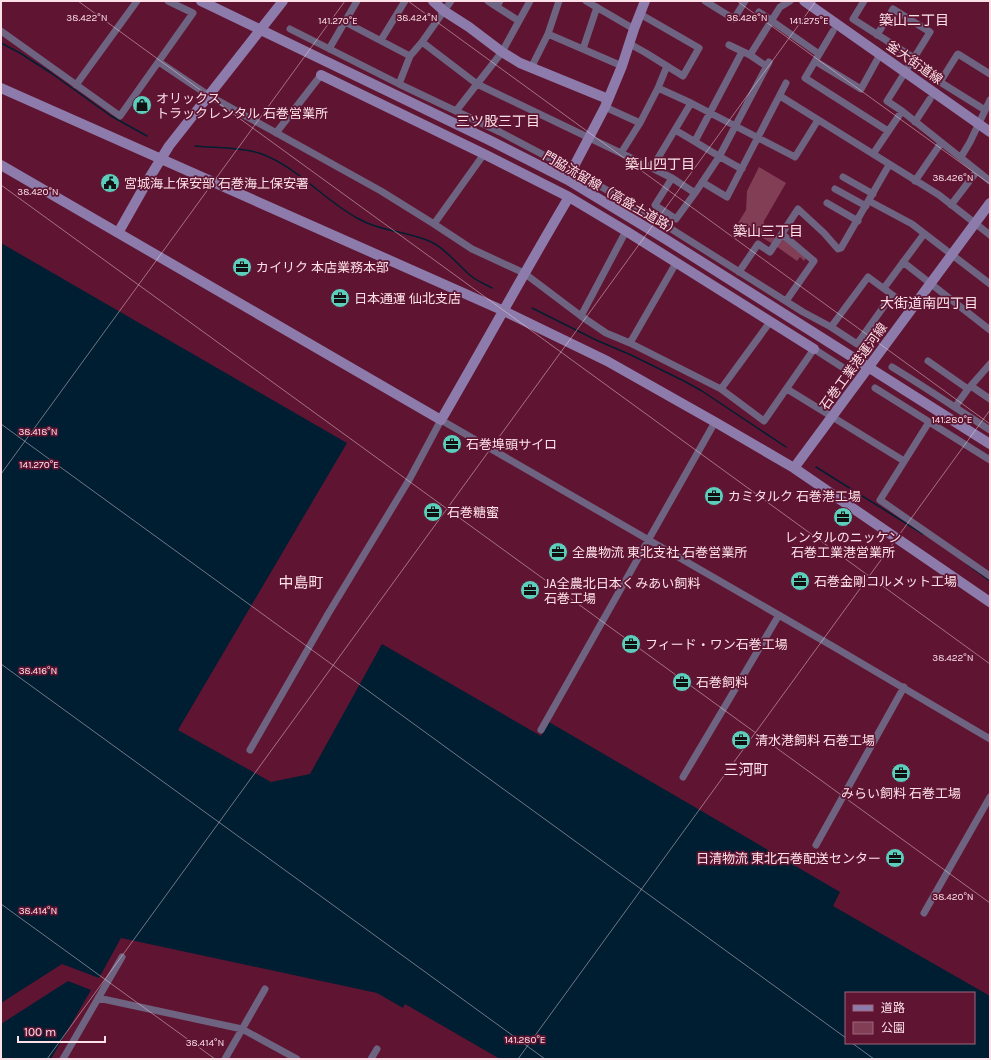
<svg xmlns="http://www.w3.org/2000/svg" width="991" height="1060" viewBox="0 0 991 1060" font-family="Karla,'Noto Sans JP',sans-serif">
	<rect width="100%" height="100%" fill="#5f1532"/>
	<path fill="#823e54" d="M 759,167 L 786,183 L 764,221 L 763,231 L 775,238 L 779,234 L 806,258 L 804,261 L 800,257 L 797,261 L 773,244 L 738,223 L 746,210 L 747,191 Z"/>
	<path fill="#001e32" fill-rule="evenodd" d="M 1,243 L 347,443 L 178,730 L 271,782 L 310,774 L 382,644 L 541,736 L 549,722 L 840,892 L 833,906 L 990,996 L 990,1059 L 500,1059 L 405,1004 L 403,1008 L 377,993 L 121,938 L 99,978 L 62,964 L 1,1003 ZM 846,993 L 974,993 L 974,1043 L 846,1043 Z
		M 68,981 L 91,990 L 51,1059 L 1,1059 L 1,1024 Z"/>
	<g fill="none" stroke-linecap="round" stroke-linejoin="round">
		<path stroke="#001e32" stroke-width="1.5" d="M 1,43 L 20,53 L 51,73 L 111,116 L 147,136
			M 195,146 C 215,148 240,147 259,153 C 295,165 324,200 357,218 C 379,231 406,231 429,241 C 443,246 459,266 471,276 C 477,281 485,284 492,288
			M 532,308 L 596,340 L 631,355 L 684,381 L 702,391 L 786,447
			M 816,467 L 923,534
			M 967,564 L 990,581"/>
		<path stroke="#6e6381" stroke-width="7" d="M 488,1 L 497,7
			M 586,1 L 634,29
			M 705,1 L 734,19 L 745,1
			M 864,1 L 853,19 L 914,58 L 887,101 L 902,111 L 990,181
			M 759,12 L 819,54
			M 519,21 L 530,1
			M 345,22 L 410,56
			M 290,29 L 399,84 L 500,132 L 572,170 L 638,208 L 803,312 L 831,327 L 857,344 L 892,295
			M 1,31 L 120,116 L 193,13 L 168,1
			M 833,31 L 805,78 L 888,131
			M 548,34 L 622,66
			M 877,35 L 893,9 L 930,32 L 914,58
			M 381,40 L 405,1
			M 422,42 L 477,84 L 652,168 L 672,178 L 695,193
			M 630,44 L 646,53 L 683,76 L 699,48 L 640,14
			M 729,45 L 750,55 L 766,66
			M 329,49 L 357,1
			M 583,49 L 597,7
			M 750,55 L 780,7 L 790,1
			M 815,61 L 861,89 L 877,60
			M 159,62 L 208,95 L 381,191 L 434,224 L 472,249 L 524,273 L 581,316 L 606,333 L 630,343 L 721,389 L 764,421 L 814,349 L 842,367
			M 531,68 L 548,34 L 559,1
			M 399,84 L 410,56 L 422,42 L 451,1
			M 76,85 L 137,1
			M 780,96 L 939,195 L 990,235
			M 691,103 L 795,157 L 818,120
			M 605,107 L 640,123
			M 985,110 L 940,82 L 957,55 L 958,54 L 990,74
			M 456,111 L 502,52 L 519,21 L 497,7 L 500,1
			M 915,122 L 930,99
			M 675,130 C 698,143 719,157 742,169
			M 276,133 L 321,75
			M 695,141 L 742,52
			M 621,153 L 640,123 L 658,88 L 667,66
			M 873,154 L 902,111
			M 961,157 L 970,142 L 990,100
			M 652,168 L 691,103 L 658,88
			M 843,177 L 873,194
			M 672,178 L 655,205 L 656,206 L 676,219 L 695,193 L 719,157 L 769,62
			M 915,181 L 941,143
			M 702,182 L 727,197 L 786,83
			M 835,189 L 866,206
			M 869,201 L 912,224 L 990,284
			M 827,203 L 858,221
			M 951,205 L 977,171
			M 434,224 L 484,154
			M 782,234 L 814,261 L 786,301
			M 903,262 L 990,330
			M 739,272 L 758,244 L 770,252 L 798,209 L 824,233 L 838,249 L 841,248 L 889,165
			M 884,288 L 924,234
			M 581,316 L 626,231
			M 831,327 L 868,277 L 906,305
			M 630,343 L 676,263
			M 928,361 L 968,389
			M 892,367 C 925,387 957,409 990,430
			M 971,386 L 990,399
			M 875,388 L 990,460
			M 721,389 L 770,322
			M 787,389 L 904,461
			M 955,407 L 968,389 L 990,364
			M 929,422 L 880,500 L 990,576
			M 541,730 L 715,422
			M 250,750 L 328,614 L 409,480 L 441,420 L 834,647 L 990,739
			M 683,777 L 779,615
			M 816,845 L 904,687
			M 924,913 L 990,797
			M 98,998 L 242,1029 L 297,1059
			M 63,1059 L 122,957
			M 225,1059 L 265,989
			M 371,1059 L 377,1049"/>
		<path stroke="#8d7cab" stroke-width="10" d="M 201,1 L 491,141 L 568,180 L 667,240 L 990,444
			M 433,1 L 444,11 L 469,27 L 502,52 L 520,63 L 608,99
			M 804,1 L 990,132
			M 321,75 L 484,154 L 569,197 L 626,231 L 814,349
			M 1,88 L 504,311 L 607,361 L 715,422 L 794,468 L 990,602
			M 1,165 L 441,420 C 484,346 525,271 569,197
			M 572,170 L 605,107 L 622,66 L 634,29 L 645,1
			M 118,233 L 148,180 L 169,146 L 283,1
			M 794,468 L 990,203"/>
	</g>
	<path fill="none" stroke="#fde1e8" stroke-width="1" stroke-opacity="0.45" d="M 78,1 L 990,664M 408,1 L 990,424M 737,1 L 990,184M 1,185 L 990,903M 1,424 L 846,1038M 1,474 L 345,1M 1,664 L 545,1059M 1,904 L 215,1059M 852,1043 L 874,1059M 47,1059 L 816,1M 518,1059 L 990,410"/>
	<defs>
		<g id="shop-disc" transform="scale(1)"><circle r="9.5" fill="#5bcebc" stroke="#5f1532"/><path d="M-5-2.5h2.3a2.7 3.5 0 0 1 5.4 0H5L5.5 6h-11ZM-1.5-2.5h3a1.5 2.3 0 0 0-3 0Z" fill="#111"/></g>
		<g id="civic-disc" transform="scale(1)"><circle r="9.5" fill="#5bcebc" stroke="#5f1532"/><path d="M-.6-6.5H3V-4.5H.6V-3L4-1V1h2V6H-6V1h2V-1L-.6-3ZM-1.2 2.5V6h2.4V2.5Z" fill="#111"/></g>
		<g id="office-disc" transform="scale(1)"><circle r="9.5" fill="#5bcebc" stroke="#5f1532"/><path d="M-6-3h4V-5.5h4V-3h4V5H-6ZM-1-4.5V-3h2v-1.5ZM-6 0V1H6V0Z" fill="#111"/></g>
	</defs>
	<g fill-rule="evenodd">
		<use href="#shop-disc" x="142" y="105"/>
		<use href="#civic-disc" x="110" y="183"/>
		<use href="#office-disc" x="242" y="267"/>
		<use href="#office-disc" x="340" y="298"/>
		<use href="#office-disc" x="452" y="444"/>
		<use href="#office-disc" x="714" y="496"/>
		<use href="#office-disc" x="433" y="512"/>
		<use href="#office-disc" x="843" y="517"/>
		<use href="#office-disc" x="558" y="552"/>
		<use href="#office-disc" x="800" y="581"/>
		<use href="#office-disc" x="530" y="590"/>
		<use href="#office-disc" x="631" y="644"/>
		<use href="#office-disc" x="682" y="682"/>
		<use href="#office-disc" x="741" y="740"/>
		<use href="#office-disc" x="901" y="773"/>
		<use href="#office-disc" x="895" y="858"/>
	</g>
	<g text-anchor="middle" stroke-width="3.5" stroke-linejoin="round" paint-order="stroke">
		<g font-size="13" fill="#fde1e8" stroke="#5f1532">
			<text transform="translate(915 62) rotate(35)" y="5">釜大街道線</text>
			<text transform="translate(612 193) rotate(30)" y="5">門脇流留線（高盛土道路）</text>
			<text transform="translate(853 366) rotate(-54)" y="5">石巻工業港運河線</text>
		</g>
		<g font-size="13" fill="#fde1e8" stroke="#5f1532" text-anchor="start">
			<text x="156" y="103">オリックス<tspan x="156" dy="15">トラックレンタル 石巻営業所</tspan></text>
			<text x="124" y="188">宮城海上保安部 石巻海上保安署</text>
			<text x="256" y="272">カイリク 本店業務本部</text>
			<text x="354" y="303">日本通運 仙北支店</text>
			<text x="466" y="449">石巻埠頭サイロ</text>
			<text x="728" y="501">カミタルク 石巻港工場</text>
			<text x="447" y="517">石巻糖蜜</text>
			<text x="843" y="542" text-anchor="middle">レンタルのニッケン<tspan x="843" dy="15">石巻工業港営業所</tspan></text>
			<text x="572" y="557">全農物流 東北支社 石巻営業所</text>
			<text x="814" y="586">石巻金剛コルメット工場</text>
			<text x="544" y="588">JA全農北日本くみあい飼料<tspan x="544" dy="15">石巻工場</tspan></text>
			<text x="645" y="649">フィード・ワン石巻工場</text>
			<text x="696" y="687">石巻飼料</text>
			<text x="755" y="745">清水港飼料 石巻工場</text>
			<text x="901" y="798" text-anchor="middle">みらい飼料 石巻工場</text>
			<text x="881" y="863" text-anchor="end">日清物流 東北石巻配送センター</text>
		</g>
		<g font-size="14" fill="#fde1e8" stroke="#5f1532">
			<text x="914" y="25">築山二丁目</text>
			<text x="498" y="126">三ツ股三丁目</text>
			<text x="660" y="169">築山四丁目</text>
			<text x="768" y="236">築山三丁目</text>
			<text x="929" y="308">大街道南四丁目</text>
		</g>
		<g font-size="15" fill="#fde1e8" stroke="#5f1532">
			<text x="301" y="588">中島町</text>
			<text x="746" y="775">三河町</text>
		</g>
	</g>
	<g font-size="10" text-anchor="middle" fill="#fde1e8" stroke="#5f1532" stroke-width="3.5" stroke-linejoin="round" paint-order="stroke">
		<text x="87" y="21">38.422°N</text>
		<text x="417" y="21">38.424°N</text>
		<text x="747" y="21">38.426°N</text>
		<text x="338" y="24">141.270°E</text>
		<text x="809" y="24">141.275°E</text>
		<text x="953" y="181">38.426°N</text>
		<text x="38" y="195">38.420°N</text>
		<text x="952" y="423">141.280°E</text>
		<text x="38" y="435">38.418°N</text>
		<text x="39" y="468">141.270°E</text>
		<text x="953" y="661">38.422°N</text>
		<text x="38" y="674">38.416°N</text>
		<text x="953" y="900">38.420°N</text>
		<text x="38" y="914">38.414°N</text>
		<text x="525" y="1043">141.280°E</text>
		<text x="205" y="1046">38.414°N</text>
	</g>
	<rect width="991" height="1060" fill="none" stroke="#fde1e8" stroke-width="4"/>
	<rect x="845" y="992" width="130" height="52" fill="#5f1532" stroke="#9e677b"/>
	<rect x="853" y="1005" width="20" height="6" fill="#8d7cab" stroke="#9e677b"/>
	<text x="881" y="1012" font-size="12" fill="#fde1e8">道路</text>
	<rect x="853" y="1022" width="20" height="12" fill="#823e54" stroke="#9e677b"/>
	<text x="881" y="1032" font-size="12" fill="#fde1e8">公園</text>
	<path d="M18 1036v6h87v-6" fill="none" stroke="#fde1e8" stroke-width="2"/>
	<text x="24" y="1036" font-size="12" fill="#fde1e8" stroke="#5f1532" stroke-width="3" paint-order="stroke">100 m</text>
</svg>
